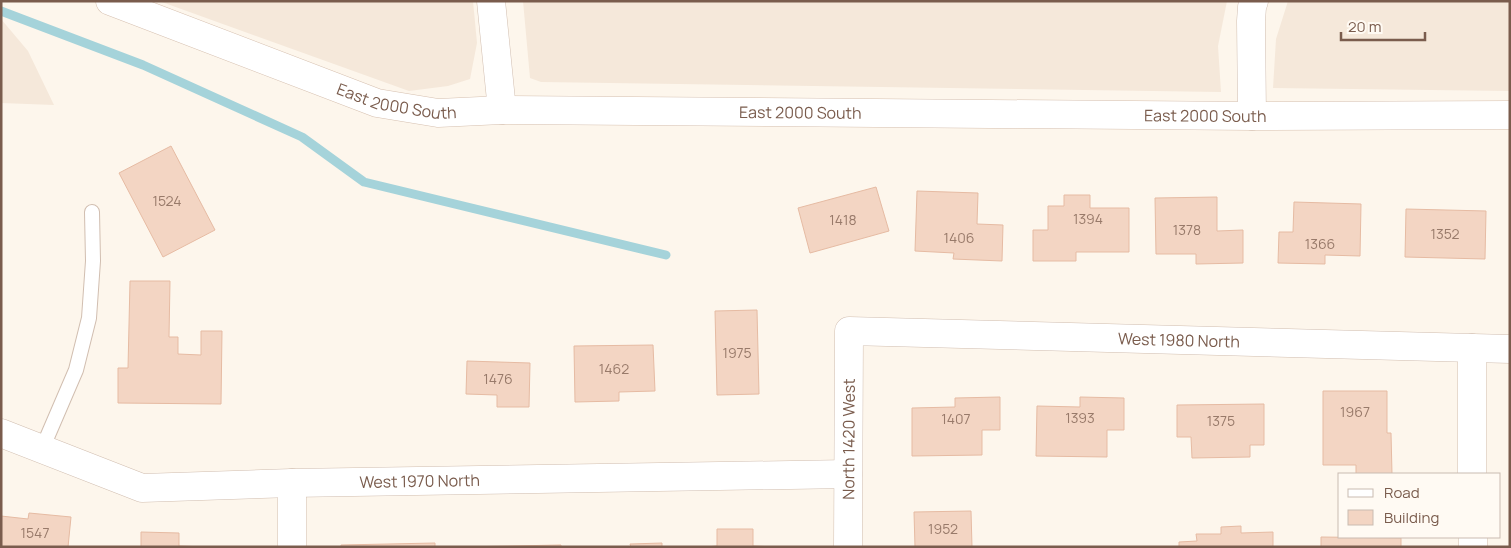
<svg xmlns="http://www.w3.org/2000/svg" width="1511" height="548" viewBox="0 0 1511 548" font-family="Manrope,sans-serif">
	<rect width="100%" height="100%" fill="#fdf6ec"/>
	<path fill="#f5e8da" d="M 159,1 L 473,1 L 477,43 L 470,79 L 448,86 L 409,91 Z
		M 523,1 L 1227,1 L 1218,46 L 1221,92 L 541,82 L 530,78 Z
		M 1288,1 L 1510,1 L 1510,91 L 1273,88 L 1276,39 Z
		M 1,19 L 28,51 L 54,105 L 1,103 Z"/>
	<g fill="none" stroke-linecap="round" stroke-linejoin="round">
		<path stroke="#a5d3da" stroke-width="9" d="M 1,11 L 143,65 L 302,137 L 364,182 L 666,255"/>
	</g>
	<path fill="#f3d5c3" stroke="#e6bba3" d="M 171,146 L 215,230 L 163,257 L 119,173 Z
		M 876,187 L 889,231 L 810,253 L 798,208 Z
		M 917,191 L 978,193 L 977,224 L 1003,225 L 1002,261 L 953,259 L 954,253 L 915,251 Z
		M 1064,195 L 1090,195 L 1090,208 L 1129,208 L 1129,252 L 1076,252 L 1076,261 L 1033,261 L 1033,230 L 1048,230 L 1048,206 L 1064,206 Z
		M 1217,197 L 1217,231 L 1243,230 L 1243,263 L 1196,264 L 1196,254 L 1156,254 L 1155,198 Z
		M 1294,202 L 1361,204 L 1360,256 L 1325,255 L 1325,264 L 1278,263 L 1279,232 L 1293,232 Z
		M 1406,209 L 1486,211 L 1485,259 L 1405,257 Z
		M 130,281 L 170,281 L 169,337 L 178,337 L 178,354 L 201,355 L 201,331 L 222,331 L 221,404 L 118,403 L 118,368 L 128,368 Z
		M 757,310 L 759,394 L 717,395 L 715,311 Z
		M 653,345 L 655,391 L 619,392 L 619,401 L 575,402 L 574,346 Z
		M 467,361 L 530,363 L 529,407 L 497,407 L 497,395 L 466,394 Z
		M 1323,391 L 1387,391 L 1387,433 L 1391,433 L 1392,474 L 1356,474 L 1356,465 L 1323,465 Z
		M 1000,397 L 1000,430 L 982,430 L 982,455 L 912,456 L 912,408 L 955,407 L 955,398 Z
		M 1080,397 L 1124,398 L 1124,430 L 1107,430 L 1107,457 L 1036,456 L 1037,406 L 1080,407 Z
		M 1264,404 L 1264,445 L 1250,445 L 1250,457 L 1192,458 L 1191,437 L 1177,437 L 1177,405 Z
		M 971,511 L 972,547 L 915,547 L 914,512 Z
		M 29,513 L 71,517 L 68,547 L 1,547 L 1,516 L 28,519 Z
		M 1241,526 L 1241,533 L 1273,532 L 1273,547 L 1179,547 L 1179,542 L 1197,541 L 1196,534 L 1221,534 L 1221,527 Z
		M 717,529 L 753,529 L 753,546 L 776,547 L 706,547 L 717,546 Z
		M 141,532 L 179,533 L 179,546 L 207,547 L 141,547 Z
		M 1321,537 L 1401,538 L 1401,547 L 1321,547 Z
		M 435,543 L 435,547 L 341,547 L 341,545 Z
		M 662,543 L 662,547 L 631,547 L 630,544 Z
		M 561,545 L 561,547 L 461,547 Z"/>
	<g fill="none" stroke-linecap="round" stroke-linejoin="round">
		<g stroke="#d1beb0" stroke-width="16">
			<path id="lane" d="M 42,449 L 76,370 L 89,318 L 93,261 L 92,212"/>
		</g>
		<g stroke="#d1beb0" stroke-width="29">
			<g id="street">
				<path d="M 491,1 L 502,110"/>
				<path d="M 1252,116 L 1251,21 L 1252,7 L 1254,1"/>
				<path d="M 1472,348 L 1472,474"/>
				<path id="s1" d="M 1,433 L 142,488 L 292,483 L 848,474"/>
				<path d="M 292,483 L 292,547"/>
				<path d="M 1473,537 L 1473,547"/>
				<path id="s2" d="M 848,547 L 849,331 L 1510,349"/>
			</g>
		</g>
		<g stroke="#d6c0b0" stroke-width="29">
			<g id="secondary">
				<path id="s3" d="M 110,1 L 377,103 L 438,113 L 502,110 L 1252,116 L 1510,115"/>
			</g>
		</g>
		<use href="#lane" stroke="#fff" stroke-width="14"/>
		<use href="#street" stroke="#fff" stroke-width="28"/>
		<use href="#secondary" stroke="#fff" stroke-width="28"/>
	</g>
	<g text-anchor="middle" stroke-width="4" stroke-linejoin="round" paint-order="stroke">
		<g font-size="14" fill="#987a6a">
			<text x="167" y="206">1524</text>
			<text x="1088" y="224">1394</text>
			<text x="843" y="225">1418</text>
			<text x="1187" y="235">1378</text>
			<text x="1445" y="239">1352</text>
			<text x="959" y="243">1406</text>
			<text x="1320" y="249">1366</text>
			<text x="737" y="358">1975</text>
			<text x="614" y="374">1462</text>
			<text x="498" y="384">1476</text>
			<text x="1355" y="417">1967</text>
			<text x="1080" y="423">1393</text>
			<text x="956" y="424">1407</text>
			<text x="1221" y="426">1375</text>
			<text x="943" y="534">1952</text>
			<text x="35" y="538">1547</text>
		</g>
		<g font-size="16" fill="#7a5c4d" stroke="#fffaf3">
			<text dy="6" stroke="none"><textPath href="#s3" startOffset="305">East 2000 South</textPath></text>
			<text dy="6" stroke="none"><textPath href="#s3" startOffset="710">East 2000 South</textPath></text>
			<text dy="6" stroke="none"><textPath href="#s3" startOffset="1115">East 2000 South</textPath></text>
			<text dy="6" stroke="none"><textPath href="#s2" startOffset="546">West 1980 North</textPath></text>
			<text dy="6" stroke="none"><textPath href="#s2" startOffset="108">North 1420 West</textPath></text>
			<text dy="6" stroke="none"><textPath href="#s1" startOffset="429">West 1970 North</textPath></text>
		</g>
	</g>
	<rect width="1511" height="548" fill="none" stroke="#7a5c4d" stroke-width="5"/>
	<rect x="1338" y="473" width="162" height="65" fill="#fffaf3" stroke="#cabbb1"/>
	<rect x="1348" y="489" width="25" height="8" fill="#ffffff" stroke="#cabbb1"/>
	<text x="1384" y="498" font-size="15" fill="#7a5c4d">Road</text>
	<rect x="1348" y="510" width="25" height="15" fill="#f3d5c3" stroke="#cabbb1"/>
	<text x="1384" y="523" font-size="15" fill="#7a5c4d">Building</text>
	<path d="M1341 32v8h84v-8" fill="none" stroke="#7a5c4d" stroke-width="2.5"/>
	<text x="1348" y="32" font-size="15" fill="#7a5c4d" stroke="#fffaf3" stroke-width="4" paint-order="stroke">20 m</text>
</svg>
